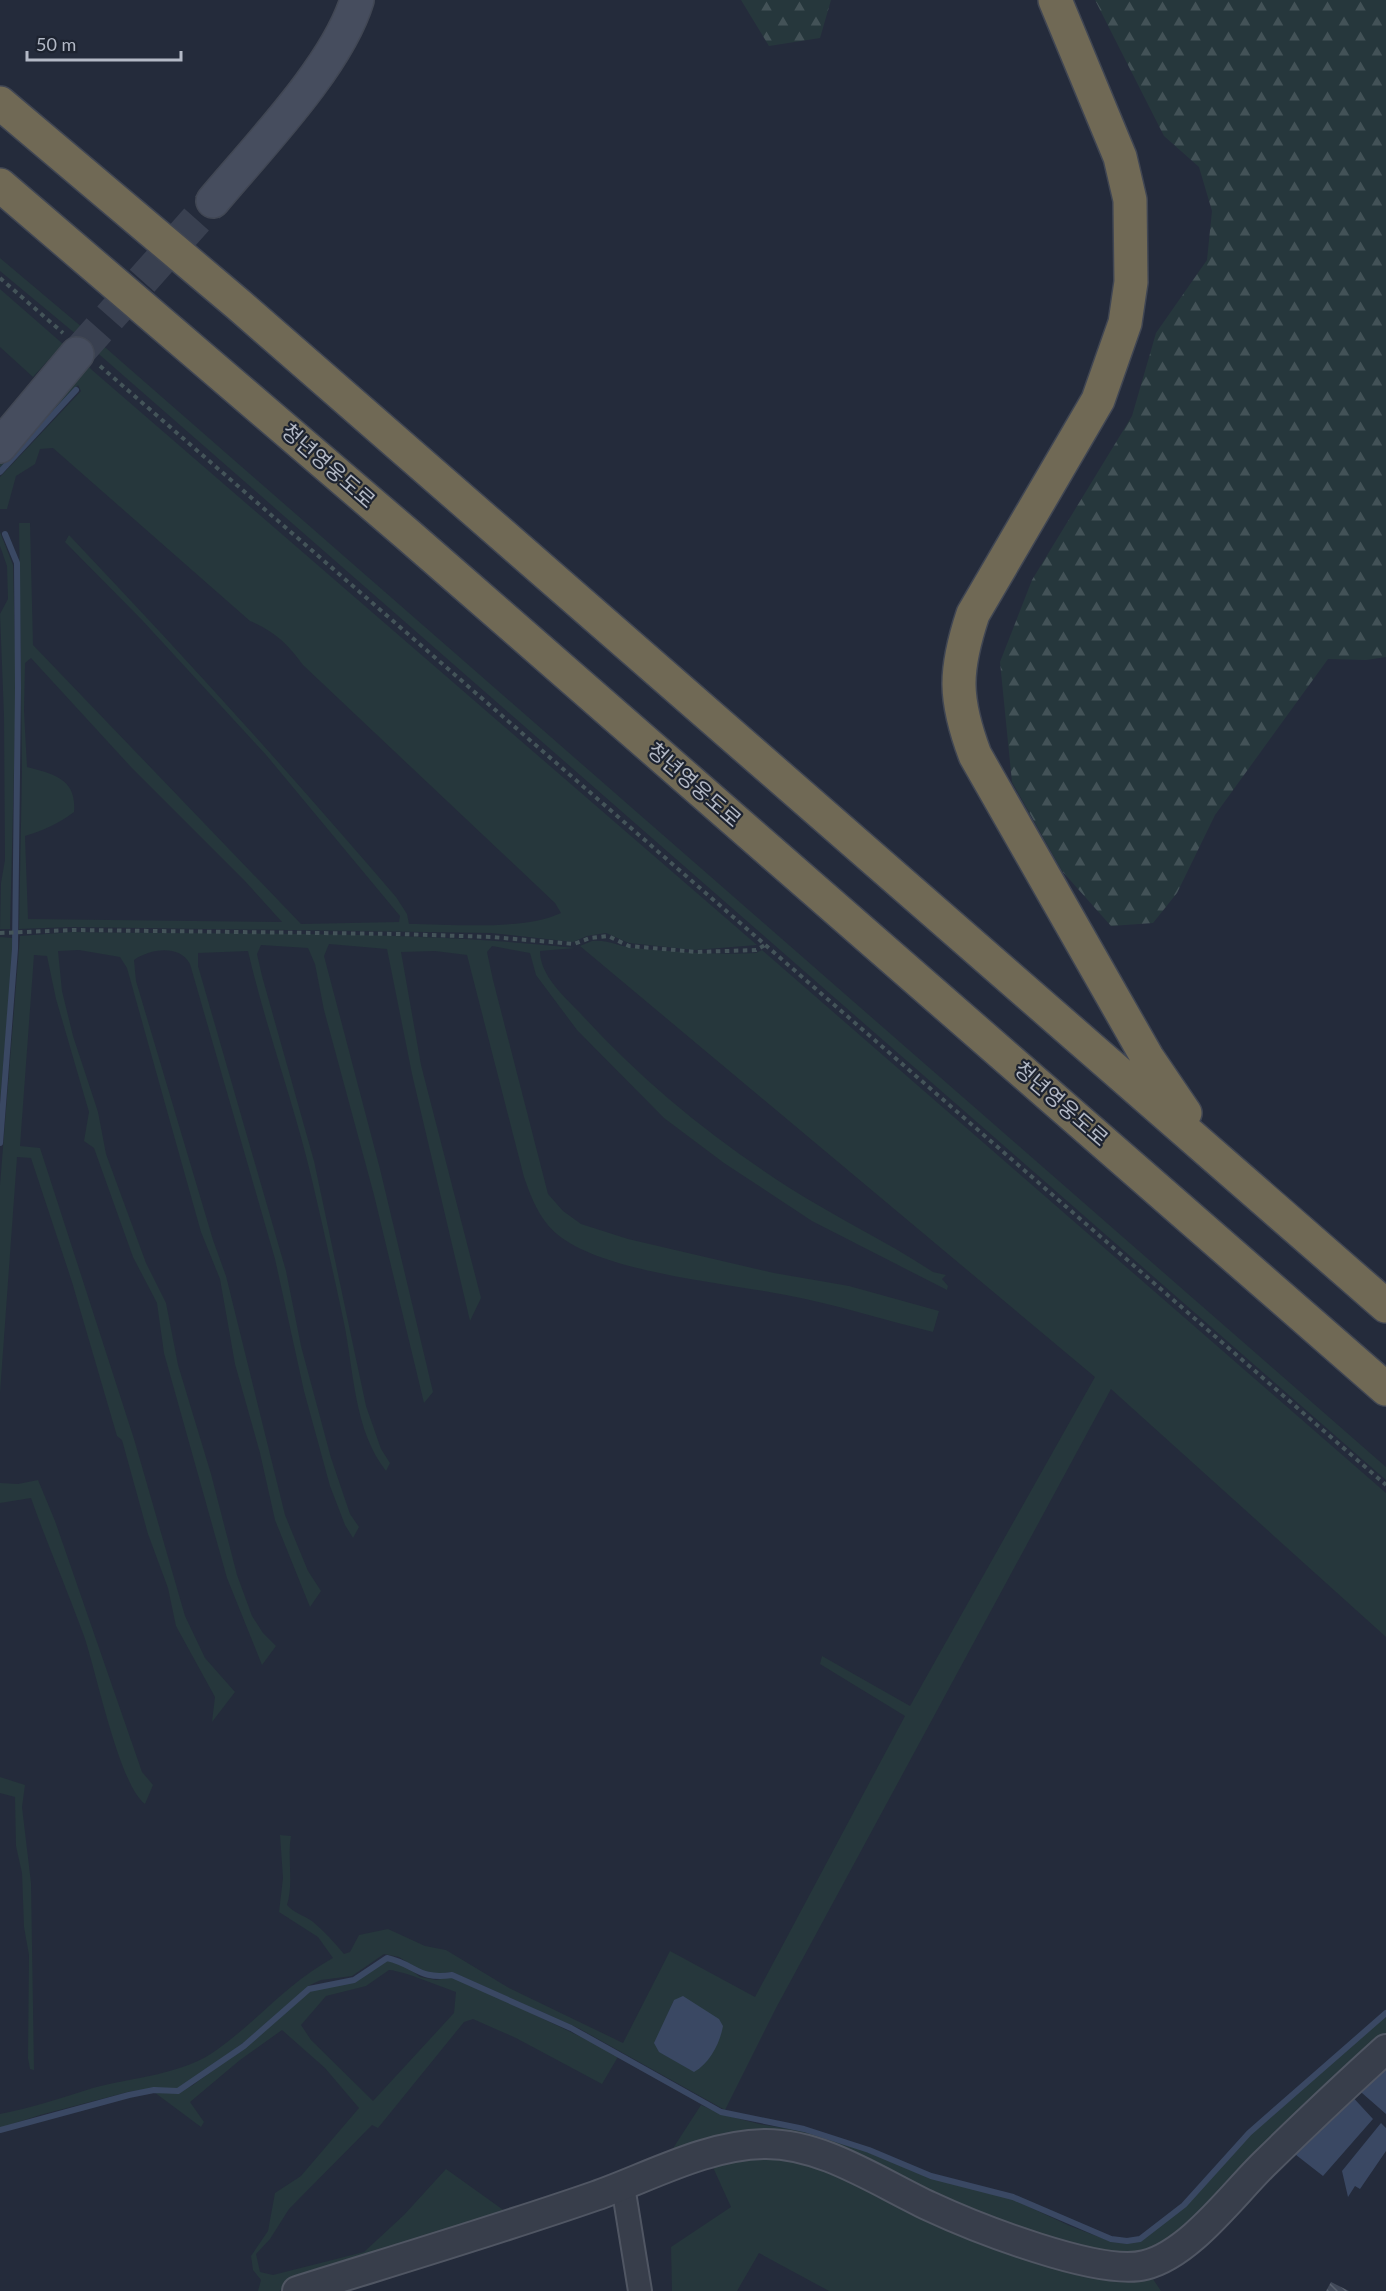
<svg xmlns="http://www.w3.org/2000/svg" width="1386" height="2291" viewBox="0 0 1386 2291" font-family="Lato,'Noto Sans KR',sans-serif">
	<defs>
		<pattern id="forest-firs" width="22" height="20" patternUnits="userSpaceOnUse" patternTransform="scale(1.5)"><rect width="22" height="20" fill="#26373c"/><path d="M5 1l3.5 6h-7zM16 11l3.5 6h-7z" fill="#435257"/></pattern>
		<pattern id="building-back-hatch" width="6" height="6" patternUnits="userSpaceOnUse" patternTransform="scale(1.5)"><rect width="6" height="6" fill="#414959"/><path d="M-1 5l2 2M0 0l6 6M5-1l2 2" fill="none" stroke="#5a616f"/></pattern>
	</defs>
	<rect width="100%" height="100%" fill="#242b3b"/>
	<path fill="#26373c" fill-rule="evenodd" d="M 0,258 L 83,328 L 1386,1467 L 1386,1480 L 77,335 L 0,271 Z
		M 0,289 L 63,344 L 33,377 L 0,347 Z
		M 86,364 L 92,370 L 757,945 L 695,950 L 629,943 L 606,933 L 587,936 L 573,942 L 491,933 L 71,927 L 19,929 L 22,771 L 19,523 L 30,523 L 33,645 L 301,924 L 399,922 L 400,916 L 267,756 L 142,620 L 65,542 L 69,535 C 181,653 290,773 396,897 L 407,914 L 409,924 C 452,924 523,931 561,913 L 555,903 L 303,665 C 288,644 274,631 250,621 L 53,448 L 40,449 L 35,464 L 16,476 L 7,509 L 0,509 L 0,477 L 81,391 L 78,385 L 0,468 L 0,461 ZM 31,658 L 131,767 L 245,881 L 282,922 L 28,919 L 25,836 C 44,830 58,824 74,812 C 77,779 54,774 27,767 L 24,711 L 25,663 Z
		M 0,532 L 13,565 L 16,688 L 10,929 L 0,929 L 1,883 L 5,860 L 4,716 L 0,614 L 8,599 L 7,566 L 0,546 Z
		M 72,932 C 239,935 408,930 575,948 L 540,951 C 540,976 565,997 581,1014 C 642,1081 712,1138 788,1187 C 835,1217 886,1241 933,1272 L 946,1275 L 942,1279 L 948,1286 L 947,1290 L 812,1221 L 724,1163 L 664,1118 L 577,1030 L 536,975 L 530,953 L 492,946 L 487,952 L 493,980 L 548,1194 L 563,1211 L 581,1224 L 628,1239 L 774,1273 L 849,1286 L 939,1311 L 933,1332 C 884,1320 835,1304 786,1295 C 725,1283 611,1273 562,1238 C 541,1223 532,1200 524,1177 L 467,955 L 435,951 L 401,952 L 421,1065 L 481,1298 L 470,1321 L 412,1074 L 387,949 L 329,944 L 324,956 L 380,1169 L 433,1392 L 424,1403 L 374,1195 L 324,1010 L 315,964 L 308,948 L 261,945 L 257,954 L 262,976 L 314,1161 L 366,1406 L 381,1449 L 390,1463 L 386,1471 C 354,1430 354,1372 344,1323 C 334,1275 323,1228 312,1180 C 294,1103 266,1029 248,951 L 198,953 L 198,966 L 286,1271 L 301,1346 L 331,1458 L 350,1514 L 359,1527 L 353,1538 L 345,1525 L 330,1486 L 304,1391 L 275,1259 L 190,964 C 179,944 150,949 134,960 L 136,981 L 213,1240 L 226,1276 L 285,1515 L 308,1571 L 321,1591 L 310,1607 L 275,1520 L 260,1453 L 235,1364 L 220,1279 L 201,1232 L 127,968 L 120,957 L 79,950 L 58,951 L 62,991 L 73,1036 L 98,1112 L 106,1154 L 146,1263 L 166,1303 L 178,1365 L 211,1474 L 237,1575 L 252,1616 L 263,1633 L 276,1646 L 262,1665 L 227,1578 L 164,1353 L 157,1303 L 133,1257 L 94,1148 L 84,1141 L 89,1112 L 56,999 L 47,956 L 34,955 L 20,1146 L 40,1148 L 134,1439 L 185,1616 L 205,1658 L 235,1692 L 212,1722 L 215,1697 L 176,1626 L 168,1588 L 148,1534 L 122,1440 L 117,1436 L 72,1282 L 31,1158 L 17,1157 L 0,1393 L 0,1185 L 20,936 Z
		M 0,937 L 12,938 L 13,950 L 0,1103 Z
		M 592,941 C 608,939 619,947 634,948 C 675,952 714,955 756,953 L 762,950 L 1386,1493 L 1386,1637 L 1111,1389 L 776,2008 L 725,2110 L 580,2029 L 452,1972 L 428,1975 L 399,1957 L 384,1954 L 352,1976 L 321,1980 L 310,1985 L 246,2041 L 180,2088 L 155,2088 L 128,2092 L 40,2115 L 0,2128 L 0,2114 C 32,2108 61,2098 93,2088 C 133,2077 184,2075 218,2049 C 258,2020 289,1982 333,1958 L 318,1937 L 279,1912 L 283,1878 L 280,1835 L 291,1836 C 287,1859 294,1882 287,1905 C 294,1913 303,1915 312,1921 C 324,1931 334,1942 344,1954 L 350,1952 L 359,1935 L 388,1929 L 425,1946 L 446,1950 L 509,1988 L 623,2043 L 670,1951 L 755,1997 L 905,1716 L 820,1664 L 822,1656 L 910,1706 L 1095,1377 L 580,946 ZM 674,2000 L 723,2026 L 667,2016 Z
		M 38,1480 L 55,1521 L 142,1772 L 153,1785 L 145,1804 C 119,1785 96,1670 84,1636 C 67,1589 47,1544 31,1498 L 0,1503 L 0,1483 L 18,1484 Z
		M 0,1777 L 25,1785 L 22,1807 L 31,1883 L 34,2070 L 30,2069 L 28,2058 L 29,1955 L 24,1927 L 22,1873 L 16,1846 L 15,1797 L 0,1793 Z
		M 387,1960 L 402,1963 L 420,1977 L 436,1980 L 452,1977 L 470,1984 L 619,2055 L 602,2084 L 516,2038 L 473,2019 L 464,2022 L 378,2128 L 372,2125 L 289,2209 L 270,2239 L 256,2254 L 260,2272 L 273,2275 L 364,2252 L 404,2215 L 446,2169 L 513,2217 L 443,2237 L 279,2291 L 258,2291 L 261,2280 L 253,2270 L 251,2256 L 268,2231 L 275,2193 L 301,2176 L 359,2108 L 325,2068 L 282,2030 L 240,2060 L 190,2102 L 204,2122 L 201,2127 L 154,2092 L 178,2093 L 193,2085 L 245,2047 L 310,1991 L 355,1982 ZM 389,1970 C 404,1971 439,1986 456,1992 L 454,2013 L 373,2101 L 311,2040 L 301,2025 L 326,1996 L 366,1986 Z
		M 1386,2016 L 1386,2041 L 1187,2236 L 1115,2264 L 811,2149 L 659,2170 L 701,2105 L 721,2114 L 759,2124 L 803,2131 L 869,2152 L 930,2178 L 1012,2199 L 1070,2226 L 1110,2241 L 1127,2243 L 1140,2240 L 1185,2207 L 1251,2134 Z
		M 776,2156 L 825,2171 L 881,2196 L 1122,2279 L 1153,2279 L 1161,2291 L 829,2291 L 759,2253 L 737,2291 L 672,2291 L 671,2247 L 731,2207 L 711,2163 Z"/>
	<path fill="url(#forest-firs)" d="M 741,0 L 831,0 L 820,38 L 769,46 Z
		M 1095,0 L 1386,0 L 1386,657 L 1366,660 L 1328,659 L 1215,815 L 1177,893 L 1153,923 L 1111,926 L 1062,871 L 1012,782 L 1000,662 L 1032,580 L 1132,416 L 1156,333 L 1207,260 L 1212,211 L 1199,167 L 1164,136 Z"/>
	<path fill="#3a4863" d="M 683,1996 L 719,2019 L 723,2026 C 720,2043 710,2063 694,2072 L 659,2052 L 654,2043 L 674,2000 Z
		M 1386,2057 L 1386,2114 L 1354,2086 Z
		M 1348,2092 L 1373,2119 L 1323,2176 L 1291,2151 Z
		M 1381,2123 L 1386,2128 L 1386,2151 L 1360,2189 L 1355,2186 L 1348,2197 L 1342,2171 Z"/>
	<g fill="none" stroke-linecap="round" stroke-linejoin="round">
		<path stroke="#3a4863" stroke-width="6" d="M 0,472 L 76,390
			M 0,1143 L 15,949 L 18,688 L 17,563 L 5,534
			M 0,2130 L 129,2095 L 154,2090 L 178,2091 L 244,2046 L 309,1989 L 354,1980 L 387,1958 C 417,1965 418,1980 452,1975 L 571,2028 L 721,2112 L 804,2129 L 869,2150 L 931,2176 L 1013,2197 L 1111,2239 L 1127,2241 L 1140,2239 L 1184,2205 L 1249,2133 L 1386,2013"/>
	</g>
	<path fill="url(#building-back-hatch)" d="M 1331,2282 L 1349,2291 L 1326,2291 Z"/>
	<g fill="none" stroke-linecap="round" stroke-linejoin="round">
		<path stroke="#394050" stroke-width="33" stroke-dasharray="33 16" stroke-linecap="butt" d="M 77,354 L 213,201"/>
		<g stroke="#505663" stroke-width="26">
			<path id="minor" d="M 623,2186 L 640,2291"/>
		</g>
		<g stroke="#505663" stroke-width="32">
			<path id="tertiary" d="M 297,2291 C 396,2260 497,2230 595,2196 C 649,2177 706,2145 764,2144 C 822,2143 878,2182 929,2206 C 974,2227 1100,2277 1145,2265 C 1190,2254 1233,2194 1265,2163 C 1305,2124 1345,2086 1386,2049"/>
		</g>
		<g stroke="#414754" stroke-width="36">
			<path id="secondary" d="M 213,201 C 258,147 337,66 357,0
				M 0,446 L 77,354"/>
		</g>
		<g stroke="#404653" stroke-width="36">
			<path id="motorway" d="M 1055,0 L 1120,157 L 1130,200 L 1131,282 L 1125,323 L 1098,400 L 973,614 C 954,671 954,699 975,755 L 1147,1057 L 1185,1113
				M 0,103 L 239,305 L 1386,1306
				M 0,185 L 407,534 L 1386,1389"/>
		</g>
		<path stroke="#445459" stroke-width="4" stroke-dasharray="4.5 4.5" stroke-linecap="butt" d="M 0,278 L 63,333
			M 100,366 L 1386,1485
			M 0,933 L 73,930 L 399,934 L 492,937 L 574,944 L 590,938 L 608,936 L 629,946 L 697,952 L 756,950 L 765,945"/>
		<use href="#minor" stroke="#383e4b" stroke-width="22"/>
		<use href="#tertiary" stroke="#383e4b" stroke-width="28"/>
		<use href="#secondary" stroke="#464d5e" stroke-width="33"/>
		<use href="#motorway" stroke="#706955" stroke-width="33"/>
	</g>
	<g text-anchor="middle" stroke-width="4.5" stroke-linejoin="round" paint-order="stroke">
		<g font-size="21" fill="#b3b9c6" stroke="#1d2330">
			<text transform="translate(328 466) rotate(41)" y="7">청년영웅도로</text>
			<text transform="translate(694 785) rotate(41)" y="7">청년영웅도로</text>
			<text transform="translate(1061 1104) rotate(41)" y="7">청년영웅도로</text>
		</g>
	</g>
	<path d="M27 51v9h154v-9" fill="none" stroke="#b3b9c6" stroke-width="3"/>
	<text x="36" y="51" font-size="18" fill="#b3b9c6" stroke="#1d2330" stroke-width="4.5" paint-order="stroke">50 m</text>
</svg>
